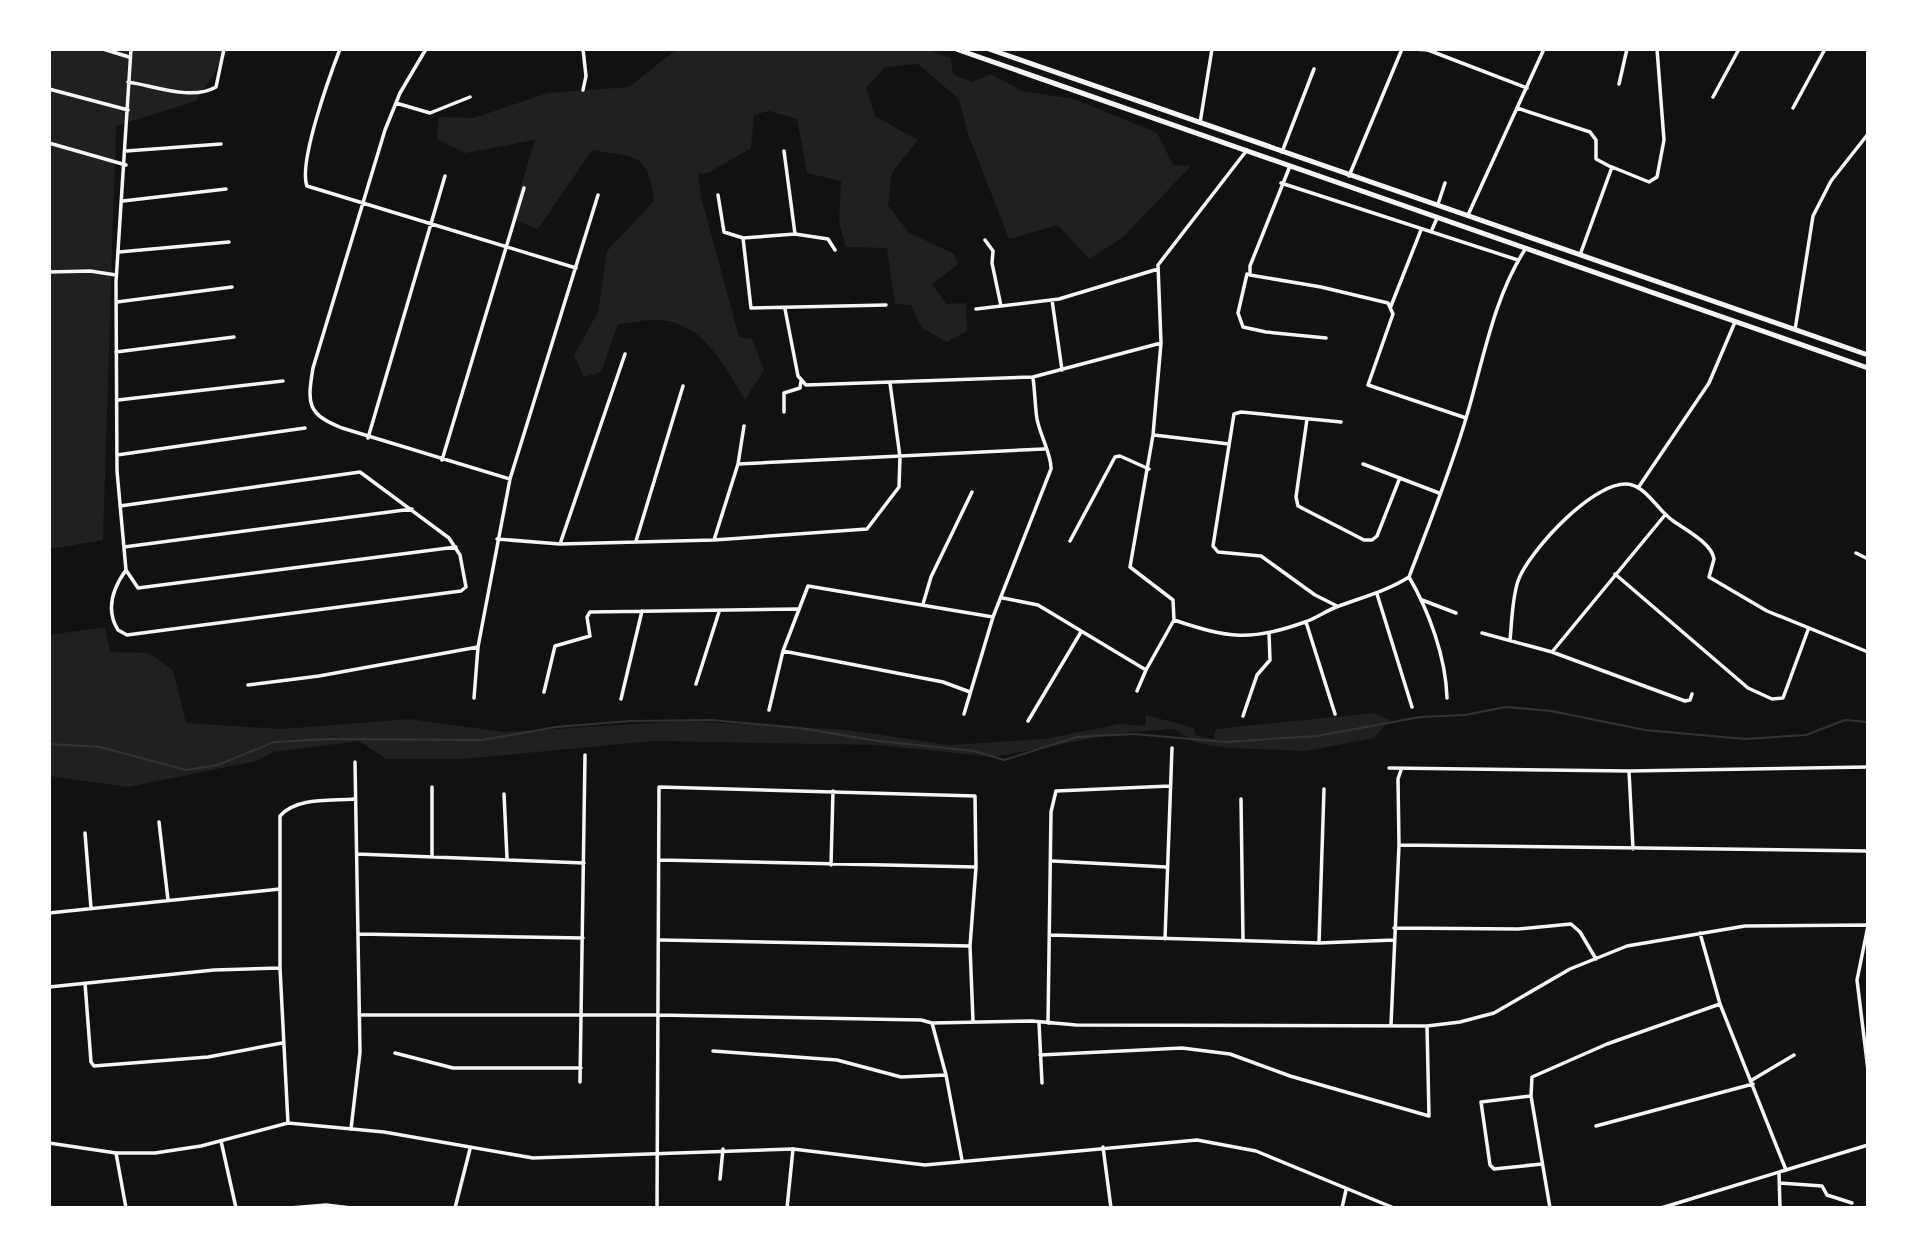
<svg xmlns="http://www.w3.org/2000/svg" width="1917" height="1257" viewBox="0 0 1917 1257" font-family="'Zilla Slab',serif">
	<rect width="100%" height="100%" fill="#111"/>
	<path fill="#202020" d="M 49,49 L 230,49 L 196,101 L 116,126 L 103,540 L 49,549 Z
		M 677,49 L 925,49 L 951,58 L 953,74 L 972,82 L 991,74 L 1022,91 L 1074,99 L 1157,133 L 1173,165 L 1191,166 L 1122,238 L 1089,259 L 1058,225 L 1009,239 L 968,134 L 959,99 L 918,64 L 885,67 L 866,88 L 875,116 L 918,140 L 892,172 L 888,205 L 908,232 L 954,254 L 958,264 L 932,284 L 946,304 L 966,303 L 967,331 L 947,342 L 922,328 L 911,305 L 895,304 L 887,248 L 846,247 L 839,223 L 841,181 L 807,173 L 797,119 L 769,111 L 754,115 L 751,148 L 708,173 L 698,174 L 701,197 L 739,337 L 752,339 L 764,370 L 745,400 C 725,367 705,325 662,320 C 648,319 632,323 618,324 L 601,372 L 584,377 L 574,355 L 598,312 L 607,251 L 654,201 C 648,151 636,158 592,150 L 538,229 L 511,219 L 535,140 L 465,153 L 437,139 L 439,117 L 474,118 L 548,93 L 629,87 Z
		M 105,627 L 110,652 L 149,653 L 173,670 L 186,723 L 282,729 L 410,719 L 503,732 L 686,721 L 847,730 L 949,745 L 1044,739 L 1120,724 L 1145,726 L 1146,715 L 1194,728 L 1195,735 L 1213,739 L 1216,729 L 1374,713 L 1390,720 L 1374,738 L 1306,751 L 1229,748 L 1196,743 L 1174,729 L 1119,733 L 994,757 L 877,745 L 653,741 L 463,759 L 386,759 L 359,741 L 273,752 L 256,761 L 128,787 L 49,776 L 49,635 Z"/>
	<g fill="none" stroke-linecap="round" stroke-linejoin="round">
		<path stroke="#333" stroke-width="2" d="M 49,744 L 100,747 L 186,770 L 218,765 L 274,742 L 329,739 L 482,740 L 556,727 L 630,721 L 711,720 L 800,728 L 878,741 L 974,751 L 1004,760 L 1077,737 L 1134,734 L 1225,742 L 1317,736 L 1420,717 L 1465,715 L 1506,707 L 1551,711 L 1645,730 L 1745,739 L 1806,735 L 1845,720 L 1868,722"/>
		<path stroke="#f5f5f5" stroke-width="3.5" d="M 103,49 L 129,57
			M 340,49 C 330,75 298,163 307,186 L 576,268
			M 426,49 L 400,93 L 385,130 L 313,368 C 307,404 307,414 342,428 L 510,479
			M 1414,49 L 1428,50 L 1527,88
			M 128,82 C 155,86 192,101 216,87 L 224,49
			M 1619,84 L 1627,49
			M 49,89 L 128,110
			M 583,90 L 586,76 L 583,49
			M 1713,97 L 1739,49
			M 396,103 L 430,113 L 470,97
			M 1517,108 L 1590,132 L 1596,140 L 1596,159 L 1611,167
			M 1793,108 L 1825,49
			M 1200,123 L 1212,49
			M 49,143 L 126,165
			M 1247,150 L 1158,265 L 1161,343 L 1153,435 L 1130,567 L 1173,600 L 1174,620 C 1228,638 1250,642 1305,622 C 1317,618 1327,610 1339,606 C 1363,597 1387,591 1409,577 C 1429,524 1451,470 1467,415 C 1483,361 1494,296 1526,248
			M 126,151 L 221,144
			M 784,151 L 795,234
			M 1282,152 L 1314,69
			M 1290,166 L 1250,266 L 1250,275 L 1321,287 L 1388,303 L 1393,314 L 1368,385 L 1466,418
			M 1349,176 L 1402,49
			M 1281,183 L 1518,260
			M 718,195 L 724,232 L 743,238
			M 123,201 L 226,189
			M 1438,204 L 1445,183
			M 1468,215 L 1544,49
			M 1431,232 L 1437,218
			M 985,240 L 993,251 L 992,263 L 1001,306
			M 835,250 L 828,239 L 795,234 L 743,238 L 751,308 L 886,305
			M 119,252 L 229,242
			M 1580,255 L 1612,167 L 1649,182 L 1657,177 L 1664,140 L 1657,49
			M 49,272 L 90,271 L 116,275
			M 1247,274 L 1238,313 L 1243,327 L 1266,332 L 1326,338
			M 1052,300 L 1062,370
			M 117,302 L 232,287
			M 1391,306 L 1421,230
			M 785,309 L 798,376 L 806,385 L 1033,377 L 1161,343
			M 976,309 L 1059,299 L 1158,269
			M 116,352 L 234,337
			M 118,400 L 283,381
			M 784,412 L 784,393 L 800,388 L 801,381
			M 1307,419 L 1296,497 L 1298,506 L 1364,540 L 1372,540 L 1377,536 L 1399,480
			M 1154,435 L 1229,444
			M 368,438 L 445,176
			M 117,455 L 305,428
			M 442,460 L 524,188
			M 738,464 L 744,426
			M 1363,464 L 1439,493
			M 1638,488 L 1709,383 L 1735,322
			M 120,506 L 360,472 L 449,538 L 460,555 L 466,587 L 461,591 L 127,635 L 118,630 C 105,609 113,588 126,570 L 117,471 L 116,282 L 131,49
			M 497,539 L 560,544 L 714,540 L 867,529 L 899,487 L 900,457 L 890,383
			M 714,540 L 738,464 L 1044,449
			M 636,541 L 683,386
			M 1070,541 L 1115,457 L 1120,456 L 1149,469
			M 560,544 L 625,354
			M 124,547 L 412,509
			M 1856,553 L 1868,559
			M 126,570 L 138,588 L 456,547
			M 1615,574 L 1748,688 L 1772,699 L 1783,698 L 1808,630
			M 1409,577 C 1429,611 1446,658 1447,698
			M 1377,594 L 1412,707
			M 1003,598 L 1038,605 L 1146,670 L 1174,620
			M 1422,600 L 1456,613
			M 923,604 L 931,577 L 972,492
			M 1337,606 L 1315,595 L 1261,556 L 1218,552 L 1213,546 L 1234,414 L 1241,412 L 1341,422
			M 1306,622 L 1335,714
			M 1482,633 L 1552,652 L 1685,701 L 1690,700 L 1692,694
			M 1510,640 C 1512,621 1512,599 1518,581 C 1528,552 1598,475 1632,485 C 1647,489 1659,511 1672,520 C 1684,529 1712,543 1714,559 L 1709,577 L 1767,611 L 1868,652
			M 783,651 L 943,682 L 970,692
			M 1552,652 L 1665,515
			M 696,684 L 719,612
			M 248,685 L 319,676 L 478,647
			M 1137,691 L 1146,670
			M 544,692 L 555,646 L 590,636 L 587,617 L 590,612 L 797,609
			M 474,698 L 478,647 L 510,479 L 598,195
			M 621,699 L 642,611
			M 769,710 L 783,651 L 808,586 L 993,617
			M 964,714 L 993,617 L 1051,469 C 1052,456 1040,435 1037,419 C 1035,406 1035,392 1033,378
			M 1243,716 L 1257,675 L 1270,660 L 1269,633
			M 1028,721 L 1081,632
			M 1389,768 L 1629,771 L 1868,767
			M 1629,771 L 1633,849
			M 432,787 L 432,855
			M 504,794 L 507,858
			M 1241,799 L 1243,939
			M 159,822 L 168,900
			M 85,833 L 91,908
			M 1399,845 L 1868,851
			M 357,854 L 584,863
			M 660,860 L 976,867
			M 1053,861 L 1166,867
			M 831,865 L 833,791
			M 49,913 L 280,889
			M 1868,926 L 1857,980 L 1868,1070
			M 1394,928 L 1518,929 L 1571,924 L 1580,932 L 1596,959
			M 1700,933 L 1720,1004 L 1786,1170
			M 358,934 L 583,938
			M 1050,935 L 1319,943 L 1394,940
			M 1165,939 L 1172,748
			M 661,940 L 970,946
			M 1319,943 L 1324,789
			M 85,983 L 91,1062 L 94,1066 L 208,1057 L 282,1043
			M 49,987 L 214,970 L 280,968
			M 359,1015 L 658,1015 L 921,1020 L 932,1023 L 1032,1021 L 1076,1025 L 1427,1026 L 1460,1022 L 1494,1013 L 1570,969 L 1627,946 L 1745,926 L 1868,925
			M 932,1023 L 946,1075 L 962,1160
			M 1039,1023 L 1042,1083
			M 1048,1023 L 1051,812 L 1056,791 L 1170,786
			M 1391,1025 L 1399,845 L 1398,779 L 1401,770
			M 713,1051 L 837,1060 L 901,1077 L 946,1075
			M 395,1053 L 453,1068 L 581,1068
			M 1040,1055 L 1182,1048 L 1230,1054 L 1290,1076 L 1429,1116 L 1427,1026
			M 1752,1080 L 1794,1055
			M 580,1082 L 585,755
			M 1531,1096 L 1481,1102 L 1490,1165 L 1494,1169 L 1542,1164
			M 288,1123 L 280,968 L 280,816 C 296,797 331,801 354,799
			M 1596,1126 L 1753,1084
			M 351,1129 L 360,1052 L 355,762
			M 221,1141 L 236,1208
			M 1103,1147 L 1111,1208
			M 116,1153 L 126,1208
			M 1779,1173 L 1780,1208
			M 720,1179 L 723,1149
			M 1780,1183 L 1822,1186 L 1827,1195 L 1852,1203
			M 290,1208 L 326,1205 L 351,1208
			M 455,1208 L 470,1149
			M 657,1208 L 659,787 L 975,796 L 976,867 L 970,946 L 973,1021
			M 787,1208 L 793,1149
			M 1342,1208 L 1346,1190
			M 1550,1208 L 1531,1096 L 1532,1077 L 1607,1044 L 1720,1004"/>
		<path stroke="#f5f5f5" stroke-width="3.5" d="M 1795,330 L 1813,216 L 1831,181 L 1868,134
			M 49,1143 L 116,1153 L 155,1153 L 201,1146 L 288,1123 L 384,1132 L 533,1158 L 793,1149 L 925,1165 L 1197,1140 L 1256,1151 L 1394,1208
			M 1661,1208 L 1868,1145"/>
		<path stroke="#f5f5f5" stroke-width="5" d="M 956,49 L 1868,368
			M 989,49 L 1868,355"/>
	</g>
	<rect width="1917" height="1257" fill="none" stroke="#ffffff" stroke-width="102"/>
</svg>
